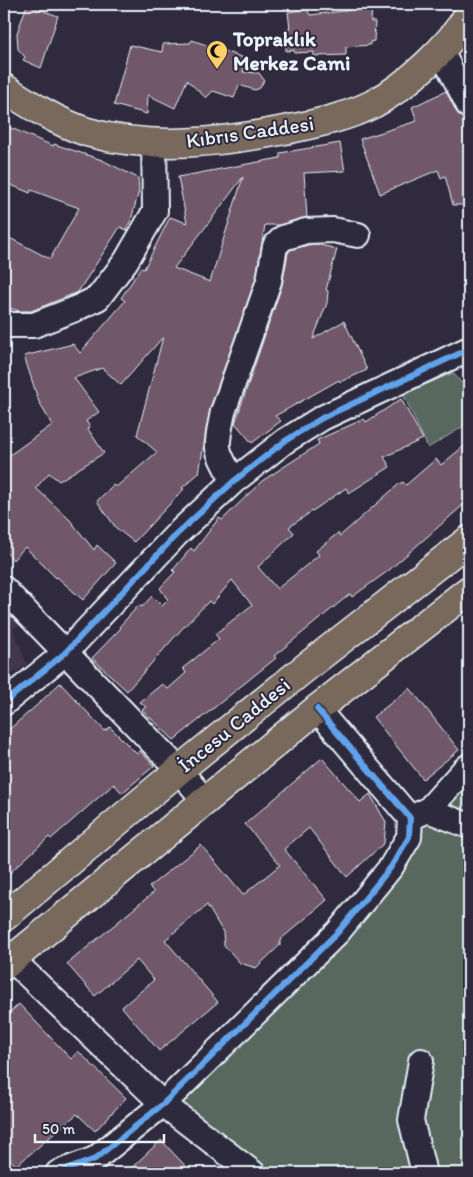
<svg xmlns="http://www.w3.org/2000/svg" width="473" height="1177" viewBox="0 0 473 1177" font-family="Itim,sans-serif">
	<rect width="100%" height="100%" fill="#2f2a3d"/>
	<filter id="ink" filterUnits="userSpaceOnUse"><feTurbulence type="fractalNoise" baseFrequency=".02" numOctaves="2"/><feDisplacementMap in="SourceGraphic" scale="10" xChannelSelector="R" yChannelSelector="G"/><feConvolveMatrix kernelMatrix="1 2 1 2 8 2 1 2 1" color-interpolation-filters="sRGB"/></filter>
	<g filter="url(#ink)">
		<path fill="#42384b" d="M 4,599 L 22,624 L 13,629 L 27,665 L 4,679 Z"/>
		<path fill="#58685f" stroke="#a0acac" d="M 453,373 L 469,391 L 469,423 L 428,448 L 403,394 Z
			M 469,766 L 469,1173 L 253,1173 L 163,1104 L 338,932 L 409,837 Z"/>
		<path fill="#6f596b" stroke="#e8f1f8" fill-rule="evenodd" d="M 351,4 L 365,4 L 366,6 L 372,6 L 371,22 L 375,22 L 374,41 L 370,42 L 370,45 L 346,47 L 346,55 L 314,56 L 314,52 L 294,53 L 294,50 L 286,51 L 286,30 L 290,29 L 288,12 L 307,9 L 310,15 L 351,10 Z
			M 27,5 L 58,16 L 41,68 L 23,60 L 25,57 L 18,49 L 17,33 Z
			M 192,40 L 247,59 L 243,72 L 259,73 L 264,80 L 260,88 L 255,90 L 239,85 L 234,98 L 213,91 L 206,98 L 187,80 L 175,108 L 148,95 L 147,114 L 114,105 L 130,45 L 162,52 L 163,44 L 190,43 Z
			M 446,91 L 457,113 L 462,118 L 469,120 L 469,205 L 453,205 L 445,176 L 441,178 L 438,170 L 380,194 L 360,139 L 417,121 L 412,107 Z
			M 4,125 L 53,146 L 54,144 L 102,160 L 138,178 L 139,191 L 131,220 L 126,230 L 120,227 L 78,292 L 31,311 L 19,311 L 4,306 L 4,235 L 50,259 L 79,208 L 31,190 L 30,193 L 4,182 Z
			M 340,143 L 345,171 L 304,173 L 307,217 L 279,225 L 265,225 L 256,278 L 210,409 L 199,473 L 182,488 L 184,489 L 134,542 L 116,528 L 97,501 L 113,485 L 116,487 L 157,452 L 137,435 L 163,337 L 121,385 L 102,368 L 74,378 L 99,412 L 86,421 L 90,427 L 88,429 L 104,453 L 59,481 L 49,473 L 36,488 L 70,520 L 94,550 L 97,545 L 116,563 L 83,600 L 57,577 L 56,578 L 25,547 L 13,560 L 4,550 L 4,459 L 52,425 L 39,402 L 24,356 L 73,344 L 80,353 L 125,301 L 121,298 L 141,268 L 144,269 L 170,217 L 187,223 L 178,177 L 280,158 L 280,153 ZM 243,177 L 210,282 L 174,268 L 204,229 Z
			M 316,244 L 337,249 L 326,290 L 328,291 L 327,303 L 313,339 L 344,321 L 367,370 L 340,382 L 339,380 L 275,416 L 281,421 L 252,443 L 235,423 L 282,285 L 288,253 L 290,250 L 308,245 Z
			M 401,399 L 423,439 L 384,457 L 390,467 L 349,493 L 346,488 L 289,527 L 294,533 L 258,567 L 277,589 L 319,555 L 316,551 L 338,533 L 340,536 L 399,484 L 403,482 L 406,485 L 436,459 L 441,465 L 469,442 L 469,500 L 388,571 L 352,597 L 350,594 L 274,656 L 276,658 L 174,740 L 142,710 L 146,707 L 140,702 L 162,684 L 168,689 L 186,673 L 183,668 L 219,639 L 215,634 L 252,605 L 232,580 L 212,604 L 209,601 L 180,631 L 127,691 L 92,658 L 121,628 L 119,627 L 139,605 L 142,607 L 152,596 L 162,606 L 168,600 L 160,588 L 175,572 L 173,570 L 191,548 L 194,551 L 219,518 L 222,520 L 262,481 L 319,444 L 317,440 L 364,419 L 366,422 Z
			M 60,683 L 105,731 L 110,727 L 137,754 L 140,751 L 154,766 L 122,793 L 114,784 L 51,839 L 49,837 L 4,878 L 4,734 L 37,705 Z
			M 410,688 L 459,750 L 423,779 L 373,717 Z
			M 322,758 L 360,802 L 370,794 L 386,822 L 384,843 L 347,877 L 309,828 L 284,849 L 327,900 L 280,940 L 280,945 L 256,968 L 240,963 L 224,945 L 223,932 L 207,905 L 165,940 L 218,1002 L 159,1051 L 122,1007 L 154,980 L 137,960 L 95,996 L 67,964 L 154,892 L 149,887 L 201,845 L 243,895 L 280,865 L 245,824 Z
			M 19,1004 L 71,1059 L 78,1051 L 126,1098 L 95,1131 L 77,1114 L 16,1166 L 4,1152 L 4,1018 Z
			M 161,1140 L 192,1173 L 126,1173 Z"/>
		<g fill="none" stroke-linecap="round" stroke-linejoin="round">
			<g stroke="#e8f1f8" stroke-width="28">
				<path id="minor" d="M 441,51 L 469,106
					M 4,322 L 11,325 L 34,325 L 75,309 L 98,298 L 126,261 L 155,211 L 154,142
					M 234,481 C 228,471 220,459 218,448 C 217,437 221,423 223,412 L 269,281 L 275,246 L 283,238 L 306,231 L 333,230 L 358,235
					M 4,589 L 179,770 L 205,801
					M 4,703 L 65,653 L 177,534 L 234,481 L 285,441 L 322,418 L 469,349
					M 428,810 L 463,771 L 469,766
					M 410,818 L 428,810 L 469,826
					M 4,952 L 163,1104 L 253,1173
					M 421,1061 L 411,1120 L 424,1173
					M 58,1173 L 95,1159 L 163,1104 L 338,932 L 391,867 L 409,837 L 410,818 L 317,709"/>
			</g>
			<g stroke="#e8f1f8" stroke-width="31">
				<path id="major" d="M 4,88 C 30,105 57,122 87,132 C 153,151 224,142 290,129 C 319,123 347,117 373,104 C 407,86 449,47 469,14
					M 4,917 L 179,770 L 305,668 L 469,540
					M 4,966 L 317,709 L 469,590"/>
			</g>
			<use href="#minor" stroke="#2f2a3d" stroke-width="24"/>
			<use href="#major" stroke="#78695c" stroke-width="28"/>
			<g stroke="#2f2a3d" stroke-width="9">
				<path id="cycleway" d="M 4,703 L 65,653 L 177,534 L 234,481 L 285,441 L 322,418 L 469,349
					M 58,1173 L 95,1159 L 163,1104 L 338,932 L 391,867 L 409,837 L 410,818 L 317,709"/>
			</g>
			<use href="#cycleway" stroke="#60a3ed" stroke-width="6"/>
		</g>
	</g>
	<defs>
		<g id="mosque-pin" transform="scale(1.125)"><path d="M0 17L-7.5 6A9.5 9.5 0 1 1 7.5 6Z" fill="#ffd166" stroke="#2f2a3d"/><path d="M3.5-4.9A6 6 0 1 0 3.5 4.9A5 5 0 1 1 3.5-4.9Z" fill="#111"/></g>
	</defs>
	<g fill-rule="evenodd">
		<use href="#mosque-pin" x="217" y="51"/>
	</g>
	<g text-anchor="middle" stroke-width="4" stroke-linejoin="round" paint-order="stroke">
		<g font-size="21" font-weight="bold" fill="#e8f1f8" stroke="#2f2a3d" text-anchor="start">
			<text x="233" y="46">Topraklık<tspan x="233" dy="24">Merkez Cami</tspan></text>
		</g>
		<g font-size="21" fill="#e8f1f8" stroke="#2f2a3d">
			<text transform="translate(250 132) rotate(-8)" y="7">Kıbrıs Caddesi</text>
			<text transform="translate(234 725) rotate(-39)" y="7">İncesu Caddesi</text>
		</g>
	</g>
	<rect width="473" height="1177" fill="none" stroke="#2f2a3d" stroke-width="20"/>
	<rect x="10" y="10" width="453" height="1157" fill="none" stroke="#e8f1f8" stroke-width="2" filter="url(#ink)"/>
	<path d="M35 1134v8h129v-8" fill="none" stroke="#e8f1f8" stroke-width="2.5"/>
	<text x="42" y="1134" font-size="15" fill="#e8f1f8" stroke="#2f2a3d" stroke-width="4" paint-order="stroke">50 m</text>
</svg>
